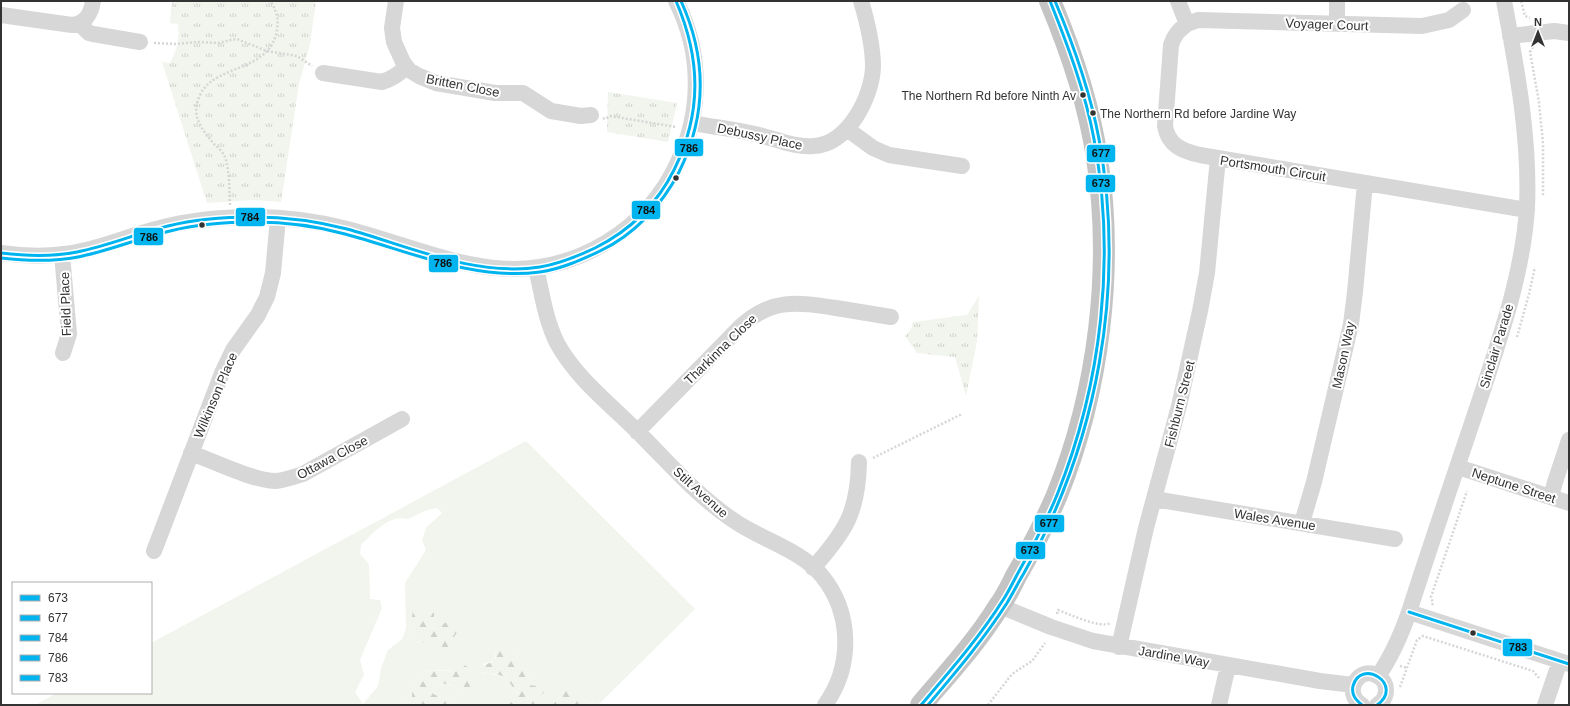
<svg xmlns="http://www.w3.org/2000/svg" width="1570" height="706" viewBox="0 0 1570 706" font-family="Helvetica,sans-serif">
	<defs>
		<pattern id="forest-firs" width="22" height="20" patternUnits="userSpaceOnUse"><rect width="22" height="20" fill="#f1f5ed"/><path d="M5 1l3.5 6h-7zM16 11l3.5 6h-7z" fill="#cfd2cc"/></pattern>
		<pattern id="park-tufts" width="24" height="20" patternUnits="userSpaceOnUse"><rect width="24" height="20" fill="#f1f5ed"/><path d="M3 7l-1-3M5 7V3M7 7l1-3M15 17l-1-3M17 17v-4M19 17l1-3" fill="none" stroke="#cfd2cc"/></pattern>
	</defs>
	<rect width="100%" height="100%" fill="#fff"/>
	<path fill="#f1f5ed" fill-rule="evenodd" d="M 526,441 L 695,609 L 598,705 L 588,702 L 583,693 L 561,691 L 558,698 L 553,705 L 534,705 L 537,701 L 537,686 L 530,685 L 528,676 L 512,649 L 496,650 C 496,660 493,662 483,664 L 483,673 C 494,675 504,674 511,684 C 513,688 515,691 519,695 L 508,705 L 457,705 L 455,702 L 433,694 L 434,686 C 449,682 454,684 464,695 L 455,672 C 432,666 412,672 412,698 L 405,705 L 35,705 L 57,693 L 151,693 L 151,643 ZM 437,508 L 442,513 L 426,528 L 422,540 L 426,550 L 405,583 L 406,629 L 402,639 L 388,650 L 381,668 L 378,686 L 363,704 L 355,692 L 364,675 L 360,660 L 382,608 L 380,600 L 370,599 L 369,564 L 360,554 L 361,545 C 373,533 389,514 408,519 L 427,510 ZM 435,616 L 432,622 L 434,630 L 456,634 L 450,644 L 432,649 L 423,642 L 415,641 L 416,624 Z"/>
	<path fill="url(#forest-firs)" d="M 419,608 L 434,613 C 435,620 431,620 434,630 L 439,631 L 442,625 L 452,618 L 459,624 L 456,634 L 450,644 L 452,653 L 443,659 L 423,642 L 415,641 L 416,624 L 412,617 L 413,610 Z
		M 500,642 L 512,649 L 528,676 L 530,685 L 537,686 L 545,691 L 534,705 L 508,705 L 519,695 C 513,689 510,681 504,677 C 495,672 488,677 476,668 L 492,662 L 496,657 L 496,650 Z
		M 462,664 L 470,668 L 473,691 L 464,695 C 454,684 449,681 434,686 L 433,694 L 455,702 L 457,705 L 405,705 L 412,698 C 412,671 432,667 455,672 Z
		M 573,688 L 583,693 L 588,702 L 596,705 L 553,705 L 558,698 L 561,691 Z"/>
	<path fill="url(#park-tufts)" d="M 172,1 L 316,1 L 310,44 L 299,84 L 281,202 L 253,200 L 207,203 L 162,62 L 170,63 C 177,50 180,39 178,24 L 170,23 Z
		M 608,92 L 677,103 L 668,142 L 607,132 Z
		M 979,296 L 977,341 L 966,396 L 955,357 L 917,353 L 905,336 L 911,329 L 913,322 L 967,315 Z"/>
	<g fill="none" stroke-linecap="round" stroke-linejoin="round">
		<path stroke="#d6d6d6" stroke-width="2.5" stroke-dasharray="2 2" stroke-linecap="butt" d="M 1521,1 L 1525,16 L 1530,18
			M 154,43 L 176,44 L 197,42 L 219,43 L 231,40 L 237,39 L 267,51 L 297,56 L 312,66
			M 1533,47 L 1530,52 L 1539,102 L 1543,144 L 1543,196
			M 603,118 L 605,119 L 610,116 L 676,127
			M 230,205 C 229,189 230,172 225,157 C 223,152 218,148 215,145 C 202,130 189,115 201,93 C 217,64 270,72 277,30 C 279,19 276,9 270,1
			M 1517,337 L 1529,294 L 1535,267
			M 873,458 L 962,414
			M 1432,605 L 1433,603 L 1431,597 L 1467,491
			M 1057,614 L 1058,610 C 1069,614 1101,629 1110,623
			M 1400,666 L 1407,668
			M 1400,687 L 1417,640 L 1423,636 L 1533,671 L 1539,678
			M 988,705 L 1012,674 L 1032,661 L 1045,643"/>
		<path stroke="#d7d7d7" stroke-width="16" d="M 396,1 L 392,28 L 394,42 L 403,62 L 409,70 L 419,76 L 436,83 L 495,93 L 523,93 L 551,111 L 581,116 L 591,115
			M 1178,1 L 1187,24 C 1179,30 1174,35 1171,45 L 1165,126 C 1168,145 1182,151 1200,155 L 1527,210
			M 1,15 L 72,25 C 86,23 91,14 93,1
			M 80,24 L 89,33 L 93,34 L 140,42
			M 1187,24 L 1198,20 L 1422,26 L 1449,20 L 1463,10
			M 1337,24 L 1337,1
			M 1510,36 L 1554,31 L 1569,33
			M 323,73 L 382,82 C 392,79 399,74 406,67
			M 692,123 C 713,127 734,129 755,134 C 775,138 793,148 814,146 C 848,144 872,97 873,67 C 873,46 867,21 861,1
			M 847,129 L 873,148 L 889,155 L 962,166
			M 1,253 C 30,257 58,257 86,250 C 111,244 135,234 160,228 C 190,220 222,217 253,217 C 285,217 317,221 347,229 C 439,253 515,298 607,242 C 638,223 663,195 678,162 C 702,111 702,52 676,1
			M 62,254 L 69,334 L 63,353
			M 536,268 C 542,293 545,319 557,343 C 576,378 610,404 638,432 C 668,462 697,496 733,520 C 761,540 800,549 822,576 C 852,613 853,666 825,705
			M 637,432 L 740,327 C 771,298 797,302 836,308 C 854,311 872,314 891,317
			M 191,453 C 213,461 254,481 276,481 C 285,480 294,477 303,474 L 402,419
			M 1458,467 L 1569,503
			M 1551,497 L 1555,482 L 1569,440
			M 1154,499 L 1395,539
			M 1302,523 L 1314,482 L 1351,324 L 1355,292 L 1365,183
			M 154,551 L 222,373 L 233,350 L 258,315 L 267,297 L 273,273 L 278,218
			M 813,568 C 846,531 858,512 859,462
			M 1000,606 L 1051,627 L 1093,641 L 1320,681 L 1353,685
			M 1409,612 L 1569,664
			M 1119,647 L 1146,528 L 1179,406 L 1200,311 L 1207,273 L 1218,158
			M 1378,676 C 1392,656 1401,635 1409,612 C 1432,540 1457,468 1481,396 C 1501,335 1523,272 1527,208 C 1530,138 1517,70 1504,1
			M 1219,705 L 1228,666
			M 1362,705 C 1341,693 1360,663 1379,677 C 1384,680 1386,685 1386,690 C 1386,697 1382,702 1377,705
			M 1545,705 L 1560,661"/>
		<path stroke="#c4c4c4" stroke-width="22" d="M 921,705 C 948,673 977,642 999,606 C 1006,597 1011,586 1016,576 C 1031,550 1045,523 1057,495 C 1099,391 1114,268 1097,158 C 1089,104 1071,51 1050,1"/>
		<g stroke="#fff" stroke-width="6">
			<path id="bus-1" d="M 921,705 C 950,671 979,638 1003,600 C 1009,591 1013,582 1018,573 C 1032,548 1046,522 1057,495 C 1102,383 1116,257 1094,139 C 1085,91 1068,46 1050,1"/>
		</g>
		<g stroke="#fff" stroke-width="6">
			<path id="bus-2" d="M 928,705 C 956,672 984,639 1007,603 C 1013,593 1018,583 1024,573 C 1098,442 1126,287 1099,139 C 1090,91 1074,46 1055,1"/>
		</g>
		<g stroke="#fff" stroke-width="6">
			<path id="bus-3" d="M 1,253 C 26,256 52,257 77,252 C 108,246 138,233 168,226 C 196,219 225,217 253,217 C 285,217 316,221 347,229 C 409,246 474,277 540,267 C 559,264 578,256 595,248 C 629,231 657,204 674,170 C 702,113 701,59 676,1"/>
		</g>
		<g stroke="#fff" stroke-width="6">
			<path id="bus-4" d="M 1,258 C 27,261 52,262 78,257 C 109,251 139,238 170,231 C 198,224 227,222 255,222 C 286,222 316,226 345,234 C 409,251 473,281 540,272 C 561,269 581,260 600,251 C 634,235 662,205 679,172 C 707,115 707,58 681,1"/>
		</g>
		<g stroke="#fff" stroke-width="6">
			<path id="bus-5" d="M 1409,612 L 1569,664
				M 1362,705 C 1356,700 1351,695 1353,686 C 1361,657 1405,685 1377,705"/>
		</g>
		<use href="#bus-1" stroke="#00b5ef" stroke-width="3"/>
		<use href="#bus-2" stroke="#00b5ef" stroke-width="3"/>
		<use href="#bus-3" stroke="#00b5ef" stroke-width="3"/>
		<use href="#bus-4" stroke="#00b5ef" stroke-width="3"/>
		<use href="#bus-5" stroke="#00b5ef" stroke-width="3"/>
	</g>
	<g fill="#333" stroke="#fff" stroke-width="1.5">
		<circle cx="1083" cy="95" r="3.5"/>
		<circle cx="1093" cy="113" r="3.5"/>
		<circle cx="676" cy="178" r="3.5"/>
		<circle cx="202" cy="225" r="3.5"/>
		<circle cx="1473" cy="633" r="3.5"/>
	</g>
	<g text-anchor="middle" stroke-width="4" stroke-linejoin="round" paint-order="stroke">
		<g font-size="12" fill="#333" stroke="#fff" text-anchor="end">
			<text x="1076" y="100">The Northern Rd before Ninth Av</text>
			<text x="1100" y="118" text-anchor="start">The Northern Rd before Jardine Way</text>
		</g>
		<g font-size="13" fill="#333" stroke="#fff">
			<text transform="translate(1327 24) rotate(2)" y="5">Voyager Court</text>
			<text transform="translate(463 85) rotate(11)" y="5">Britten Close</text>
			<text transform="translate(760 136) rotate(12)" y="5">Debussy Place</text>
			<text transform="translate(1273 168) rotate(9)" y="5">Portsmouth Circuit</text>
			<text transform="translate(65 304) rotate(-92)" y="5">Field Place</text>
			<text transform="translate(1496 346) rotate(-73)" y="5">Sinclair Parade</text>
			<text transform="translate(720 349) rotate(-44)" y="5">Tharkinna Close</text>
			<text transform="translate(1343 355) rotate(-78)" y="5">Mason Way</text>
			<text transform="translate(215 395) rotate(-67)" y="5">Wilkinson Place</text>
			<text transform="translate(1179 404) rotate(-76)" y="5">Fishburn Street</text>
			<text transform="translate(332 457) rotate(-28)" y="5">Ottawa Close</text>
			<text transform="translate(1514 485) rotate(18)" y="5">Neptune Street</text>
			<text transform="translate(701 492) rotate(42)" y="5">Stilt Avenue</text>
			<text transform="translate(1275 519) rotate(9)" y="5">Wales Avenue</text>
			<text transform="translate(1174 656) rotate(10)" y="5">Jardine Way</text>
		</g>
	</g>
	<g stroke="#fff" stroke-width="1.5">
		<rect x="674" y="138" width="30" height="19" rx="4" fill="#00b5ef"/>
		<rect x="1086" y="144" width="30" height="19" rx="4" fill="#00b5ef"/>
		<rect x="1085" y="174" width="31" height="19" rx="4" fill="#00b5ef"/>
		<rect x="631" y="200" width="30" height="20" rx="4" fill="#00b5ef"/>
		<rect x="235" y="207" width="31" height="20" rx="4" fill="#00b5ef"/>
		<rect x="133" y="227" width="31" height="19" rx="4" fill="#00b5ef"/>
		<rect x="428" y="254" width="31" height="19" rx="4" fill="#00b5ef"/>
		<rect x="1034" y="514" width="31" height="19" rx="4" fill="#00b5ef"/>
		<rect x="1015" y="541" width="31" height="19" rx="4" fill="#00b5ef"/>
		<rect x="1502" y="638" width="31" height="19" rx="4" fill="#00b5ef"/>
	</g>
	<g font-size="11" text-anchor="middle" font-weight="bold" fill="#111">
		<text x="689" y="152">786</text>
		<text x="1101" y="157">677</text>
		<text x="1101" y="187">673</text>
		<text x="646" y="214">784</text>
		<text x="250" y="221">784</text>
		<text x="149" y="241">786</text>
		<text x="443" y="267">786</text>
		<text x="1049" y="527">677</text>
		<text x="1030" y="554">673</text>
		<text x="1518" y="651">783</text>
	</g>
	<rect width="1570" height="706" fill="none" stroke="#333333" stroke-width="4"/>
	<rect x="12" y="582" width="140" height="112" fill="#ffffff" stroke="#adadad"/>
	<rect x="20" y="595" width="20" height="6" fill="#00b5ef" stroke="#adadad"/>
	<text x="48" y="602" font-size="12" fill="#333333">673</text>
	<rect x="20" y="615" width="20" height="6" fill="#00b5ef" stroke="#adadad"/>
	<text x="48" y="622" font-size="12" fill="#333333">677</text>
	<rect x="20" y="635" width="20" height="6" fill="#00b5ef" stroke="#adadad"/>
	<text x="48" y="642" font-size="12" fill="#333333">784</text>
	<rect x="20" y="655" width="20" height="6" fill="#00b5ef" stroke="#adadad"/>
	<text x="48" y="662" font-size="12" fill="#333333">786</text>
	<rect x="20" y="675" width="20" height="6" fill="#00b5ef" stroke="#adadad"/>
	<text x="48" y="682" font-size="12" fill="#333333">783</text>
	<g transform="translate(1538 32)" stroke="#ffffff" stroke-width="3" paint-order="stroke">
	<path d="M0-3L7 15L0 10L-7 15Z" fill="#333333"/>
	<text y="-6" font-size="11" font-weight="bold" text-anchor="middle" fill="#333333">N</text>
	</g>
</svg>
